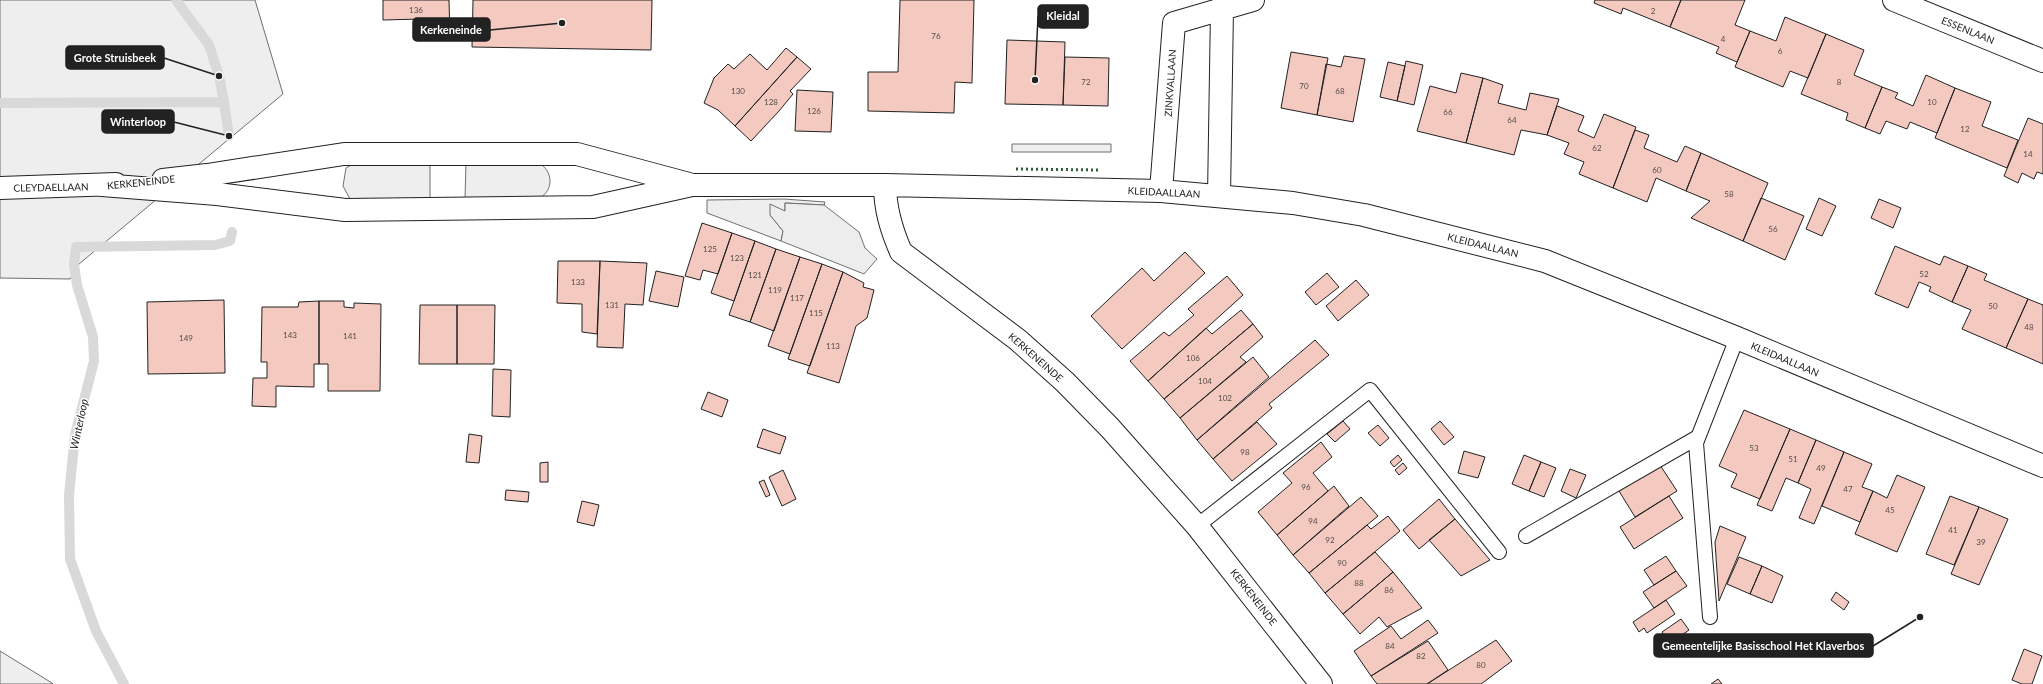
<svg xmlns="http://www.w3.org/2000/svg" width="2043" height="684" viewBox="0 0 2043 684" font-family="Lato,sans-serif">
	<rect width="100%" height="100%" fill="#fff"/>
	<path fill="#eee" stroke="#6f6f6f" d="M 0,0 L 255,0 L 283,94 L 79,264 L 70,279 L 0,278 Z
		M 1012,144 L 1111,144 L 1111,152 L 1012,152 Z
		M 466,162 L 542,165 C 553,174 553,190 540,198 L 465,199 Z
		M 430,163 L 430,199 L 350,199 L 343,186 L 346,168 L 353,164 Z
		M 784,199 L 825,202 L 824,205 L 785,203 L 785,211 L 770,215 L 783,231 L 781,241 L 707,213 L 707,200 Z
		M 0,651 L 52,683 L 53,684 L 0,684 Z"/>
	<path fill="#ededed" stroke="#6f6f6f" d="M 785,203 L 824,205 L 859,232 L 865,248 L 877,259 L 864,274 L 781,241 L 783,231 L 770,215 L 770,204 L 785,211 Z"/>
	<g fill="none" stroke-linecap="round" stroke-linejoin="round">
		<path stroke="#d9d9d9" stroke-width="10" d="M 224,102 L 229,136
			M 0,103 L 224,102 L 219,76 L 209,45 L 176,0
			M 124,684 L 96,631 L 70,559 L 69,495 L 75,435 L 94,361 L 93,337 L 77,285 L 74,265 L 76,247 L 215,245 L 230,241 L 232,232"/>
	</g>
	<path fill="#f3c9c0" stroke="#222" d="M 383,0 L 449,0 L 450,37 L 421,37 L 420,19 L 383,20 Z
		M 473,0 L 652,0 L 651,50 L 472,47 Z
		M 900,0 L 974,0 L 972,83 L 955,82 L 954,113 L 868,111 L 868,72 L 898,72 Z
		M 1595,0 L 1681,0 L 1670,27 L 1623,8 L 1621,14 L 1594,3 Z
		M 1681,0 L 1745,0 L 1735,25 L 1750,31 L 1737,62 L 1716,53 L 1719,47 L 1670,27 Z
		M 1785,17 L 1826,34 L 1808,78 L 1790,71 L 1783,87 L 1735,67 L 1750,31 L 1776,41 Z
		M 1826,34 L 1864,50 L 1854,75 L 1882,87 L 1865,128 L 1846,120 L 1848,113 L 1801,94 Z
		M 1007,40 L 1065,42 L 1063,105 L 1005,104 Z
		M 786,48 L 797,57 L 735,126 L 718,110 L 704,103 L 714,78 L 728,64 L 734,69 L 750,54 L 767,70 Z
		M 1291,52 L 1328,58 L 1317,115 L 1281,108 Z
		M 1344,56 L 1365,59 L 1353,122 L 1317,115 L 1326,64 L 1341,67 Z
		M 797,57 L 811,69 L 790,91 L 793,94 L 779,111 L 751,141 L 735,126 Z
		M 1065,57 L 1109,58 L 1108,106 L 1063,105 Z
		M 1406,61 L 1423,65 L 1414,105 L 1397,101 Z
		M 1388,62 L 1405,66 L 1397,101 L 1380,97 Z
		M 1461,73 L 1483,78 L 1466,143 L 1417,131 L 1430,86 L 1456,93 Z
		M 1926,75 L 1955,88 L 1937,133 L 1910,122 L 1907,129 L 1886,121 L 1880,134 L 1865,128 L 1882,87 L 1898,93 L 1895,98 L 1913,106 Z
		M 1483,78 L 1503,85 L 1498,103 L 1526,110 L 1530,93 L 1559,99 L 1547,135 L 1521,130 L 1514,155 L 1466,143 Z
		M 1955,88 L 1991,102 L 1982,126 L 2018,140 L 2007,168 L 1935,138 Z
		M 797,90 L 833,92 L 831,132 L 795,131 Z
		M 1557,106 L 1584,116 L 1578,131 L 1594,138 L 1604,114 L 1636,127 L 1613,188 L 1579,174 L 1584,162 L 1564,154 L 1569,143 L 1547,135 Z
		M 2028,118 L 2043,124 L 2043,174 L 2037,172 L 2034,179 L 2022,173 L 2018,183 L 2004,176 Z
		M 1635,130 L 1649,135 L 1644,148 L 1677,162 L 1685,146 L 1701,153 L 1686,191 L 1656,178 L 1647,202 L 1613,188 Z
		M 1701,153 L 1768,183 L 1743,241 L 1691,218 L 1710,201 L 1686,191 Z
		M 1761,198 L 1804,216 L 1785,260 L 1743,241 Z
		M 1819,198 L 1836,206 L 1822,236 L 1806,229 Z
		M 1879,199 L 1901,208 L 1893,228 L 1871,218 Z
		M 702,223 L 732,233 L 718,274 L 703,270 L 700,280 L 685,276 Z
		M 732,233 L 755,241 L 734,301 L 711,293 Z
		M 755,241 L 776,249 L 750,322 L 729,315 Z
		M 1895,246 L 1940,265 L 1944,256 L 1968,266 L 1952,302 L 1929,291 L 1931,287 L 1919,282 L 1908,308 L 1875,294 Z
		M 776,249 L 800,257 L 774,331 L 750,322 Z
		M 1185,252 L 1205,273 L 1122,349 L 1091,316 L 1142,268 L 1154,281 Z
		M 800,257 L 822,264 L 790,354 L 768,346 Z
		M 558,261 L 600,261 L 597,334 L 582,332 L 582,304 L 557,303 Z
		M 600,261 L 647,263 L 643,305 L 625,304 L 623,348 L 597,347 Z
		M 822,264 L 843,272 L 810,366 L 788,359 Z
		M 1968,266 L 1987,274 L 1984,280 L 2028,299 L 2006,348 L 1962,329 L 1971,310 L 1952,302 Z
		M 656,271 L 684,277 L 678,307 L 649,301 Z
		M 843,272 L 864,283 L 863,287 L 874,290 L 867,318 L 856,326 L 839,383 L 807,373 Z
		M 1327,273 L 1339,287 L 1316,305 L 1305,292 Z
		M 1227,276 L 1243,295 L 1148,381 L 1130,361 L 1164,332 L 1169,336 L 1194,315 L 1188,309 Z
		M 1356,280 L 1369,295 L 1338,321 L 1326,306 Z
		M 2028,299 L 2043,305 L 2043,364 L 2006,348 Z
		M 224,300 L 225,373 L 148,374 L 147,302 Z
		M 319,301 L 344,301 L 344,307 L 354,308 L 354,303 L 381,304 L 380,391 L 328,391 L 328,364 L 319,364 Z
		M 319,301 L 319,364 L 314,364 L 314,387 L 276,386 L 276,407 L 252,406 L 253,378 L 267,378 L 267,362 L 261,362 L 262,307 L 298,307 L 299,302 Z
		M 420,305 L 457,305 L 457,364 L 419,364 Z
		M 457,305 L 495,305 L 494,364 L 457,364 Z
		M 1241,310 L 1253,324 L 1164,399 L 1148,381 L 1206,328 L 1212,334 Z
		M 1253,324 L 1263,337 L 1240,357 L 1246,362 L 1180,418 L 1164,399 Z
		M 1315,340 L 1329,355 L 1269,404 L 1272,408 L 1213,459 L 1197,440 Z
		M 1253,357 L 1269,377 L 1197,440 L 1180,418 Z
		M 493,369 L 511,370 L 510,417 L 492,416 Z
		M 708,392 L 728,400 L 722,417 L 701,409 Z
		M 1744,410 L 1790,429 L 1760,499 L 1731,487 L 1737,474 L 1719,466 Z
		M 1343,421 L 1350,429 L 1335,442 L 1327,434 Z
		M 1440,421 L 1454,437 L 1444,445 L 1431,429 Z
		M 1257,422 L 1277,444 L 1232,481 L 1213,459 Z
		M 1378,425 L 1389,438 L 1380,446 L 1368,433 Z
		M 763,429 L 786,437 L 780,454 L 757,447 Z
		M 1790,429 L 1816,440 L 1798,483 L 1786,478 L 1772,511 L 1757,505 Z
		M 469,434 L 482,436 L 479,463 L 466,462 Z
		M 1816,440 L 1844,452 L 1814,524 L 1799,518 L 1811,489 L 1798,483 Z
		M 1321,442 L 1332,457 L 1313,473 L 1328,491 L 1277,535 L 1258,512 L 1292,483 L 1283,473 Z
		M 1464,451 L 1485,457 L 1478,478 L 1458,473 Z
		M 1844,452 L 1872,464 L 1862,487 L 1873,491 L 1860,522 L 1822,506 Z
		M 1398,455 L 1402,460 L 1394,467 L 1390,462 Z
		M 1524,455 L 1541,462 L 1529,491 L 1512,484 Z
		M 548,462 L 548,482 L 540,482 L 540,463 Z
		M 1541,462 L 1556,468 L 1544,497 L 1529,491 Z
		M 1403,463 L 1407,468 L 1399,475 L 1395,470 Z
		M 1660,465 L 1677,491 L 1635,517 L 1619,491 Z
		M 1570,469 L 1586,475 L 1576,498 L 1561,491 Z
		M 783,470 L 796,499 L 782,506 L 769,477 Z
		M 1897,475 L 1925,487 L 1897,552 L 1855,534 L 1873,491 L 1887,498 Z
		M 764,480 L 770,495 L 766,497 L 759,482 Z
		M 1334,486 L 1349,506 L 1293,555 L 1277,535 Z
		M 506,490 L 529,492 L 528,502 L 505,500 Z
		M 1669,496 L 1683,518 L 1634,549 L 1620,527 Z
		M 1950,496 L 1979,507 L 1954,565 L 1926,554 Z
		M 1361,497 L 1378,516 L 1309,573 L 1293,555 Z
		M 1439,499 L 1455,519 L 1419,549 L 1403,530 Z
		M 582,501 L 599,505 L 594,526 L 577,522 Z
		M 1979,507 L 2008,519 L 1979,585 L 1951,574 Z
		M 1388,516 L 1400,531 L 1325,593 L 1309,573 L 1367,525 L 1371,529 Z
		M 1455,519 L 1490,560 L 1461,576 L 1429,540 Z
		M 1720,526 L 1746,537 L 1719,601 L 1715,542 Z
		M 1375,552 L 1393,572 L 1343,614 L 1325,593 Z
		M 1666,556 L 1676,571 L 1654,585 L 1644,570 Z
		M 1739,557 L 1762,566 L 1750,594 L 1727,584 Z
		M 1762,566 L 1783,576 L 1772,603 L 1750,594 Z
		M 1676,571 L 1687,586 L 1654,608 L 1643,592 Z
		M 1393,572 L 1422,608 L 1387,627 L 1379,617 L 1360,634 L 1343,614 Z
		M 1836,592 L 1849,602 L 1844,610 L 1831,600 Z
		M 1666,600 L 1675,614 L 1647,633 L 1644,628 L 1639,632 L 1633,622 Z
		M 1681,619 L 1689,630 L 1669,644 L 1662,632 Z
		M 1428,620 L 1438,633 L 1371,676 L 1354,651 L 1391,626 L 1401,639 Z
		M 1496,640 L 1512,661 L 1481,684 L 1427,684 Z
		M 1428,641 L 1448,670 L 1427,684 L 1377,684 L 1371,676 Z
		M 2024,649 L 2042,656 L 2032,684 L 2022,684 L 2012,680 Z
		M 1718,679 L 1722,684 L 1711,684 Z"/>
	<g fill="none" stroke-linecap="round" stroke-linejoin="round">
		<g stroke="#222" stroke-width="16">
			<path id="lane" d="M 1197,526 L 1370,390 L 1499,552
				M 1526,536 L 1698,437
				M 1710,617 L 1696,443 L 1737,338"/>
		</g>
		<g stroke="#222" stroke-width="24">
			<path id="street" d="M 1894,0 L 2043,61
				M 1161,191 L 1174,23 L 1253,0
				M 1219,196 L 1222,9"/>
		</g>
		<g stroke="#222" stroke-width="24">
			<path id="secondary" d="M 163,180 L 207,175 L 344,154 L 577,154 L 689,184
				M 102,185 L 217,194 L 345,210 L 593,207 L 692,185 L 885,185 L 1161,191 L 1293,203 L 1364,215 L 1545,261 L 1737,338 L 2043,466
				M 885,185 C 885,209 891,229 901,252 L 1018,340 L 1065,382 L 1110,428 L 1197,526 L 1321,684
				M 0,188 L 116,184"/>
		</g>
		<use href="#lane" stroke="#fff" stroke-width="14"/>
		<use href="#street" stroke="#fff" stroke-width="22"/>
		<use href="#secondary" stroke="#fff" stroke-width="22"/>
		<path stroke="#2f5e38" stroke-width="3" stroke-dasharray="2 3" stroke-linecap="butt" d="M 1016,169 L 1100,170"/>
	</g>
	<g text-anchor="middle" stroke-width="3" stroke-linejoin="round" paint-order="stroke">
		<g font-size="8" fill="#564c4a">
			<text x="416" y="13">136</text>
			<text x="1653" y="14">2</text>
			<text x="936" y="39">76</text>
			<text x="1723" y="42">4</text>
			<text x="1780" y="54">6</text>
			<text x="1086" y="85">72</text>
			<text x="1839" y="85">8</text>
			<text x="1304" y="89">70</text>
			<text x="738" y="94">130</text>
			<text x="1340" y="94">68</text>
			<text x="771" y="105">128</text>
			<text x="1932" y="105">10</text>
			<text x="814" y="114">126</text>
			<text x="1448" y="115">66</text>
			<text x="1512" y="123">64</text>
			<text x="1965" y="132">12</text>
			<text x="1597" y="151">62</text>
			<text x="2028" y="157">14</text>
			<text x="1657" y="173">60</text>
			<text x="1729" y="197">58</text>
			<text x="1773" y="232">56</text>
			<text x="710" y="252">125</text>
			<text x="737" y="261">123</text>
			<text x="1924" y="277">52</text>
			<text x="755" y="278">121</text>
			<text x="578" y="285">133</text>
			<text x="775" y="293">119</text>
			<text x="797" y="301">117</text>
			<text x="612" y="308">131</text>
			<text x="1993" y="309">50</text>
			<text x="816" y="316">115</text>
			<text x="2029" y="330">48</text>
			<text x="290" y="338">143</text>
			<text x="350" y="339">141</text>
			<text x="186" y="341">149</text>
			<text x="833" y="349">113</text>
			<text x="1193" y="361">106</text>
			<text x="1205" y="384">104</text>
			<text x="1225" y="401">102</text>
			<text x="1754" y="451">53</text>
			<text x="1245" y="455">98</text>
			<text x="1793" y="462">51</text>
			<text x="1821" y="471">49</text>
			<text x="1306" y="490">96</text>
			<text x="1848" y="492">47</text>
			<text x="1890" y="513">45</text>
			<text x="1313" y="524">94</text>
			<text x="1953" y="533">41</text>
			<text x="1330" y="543">92</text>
			<text x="1981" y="545">39</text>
			<text x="1342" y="566">90</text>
			<text x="1359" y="586">88</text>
			<text x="1389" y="593">86</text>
			<text x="1390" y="649">84</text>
			<text x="1421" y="659">82</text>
			<text x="1481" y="668">80</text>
		</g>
		<g font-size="10" fill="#222" stroke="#fff">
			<text transform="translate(1968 30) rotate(22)" y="4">ESSENLAAN</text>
			<text transform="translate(1170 83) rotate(-86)" y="4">ZINKVALLAAN</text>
			<text transform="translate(141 182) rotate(-6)" y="4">KERKENEINDE</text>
			<text transform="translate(51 187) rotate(-1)" y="4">CLEYDAELLAAN</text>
			<text transform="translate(1164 192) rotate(3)" y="4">KLEIDAALLAAN</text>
			<text transform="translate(1483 245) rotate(14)" y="4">KLEIDAALLAAN</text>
			<text transform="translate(1036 357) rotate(41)" y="4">KERKENEINDE</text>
			<text transform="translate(1785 359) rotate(23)" y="4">KLEIDAALLAAN</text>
			<text transform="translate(1254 597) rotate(52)" y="4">KERKENEINDE</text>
		</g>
		<g font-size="11" font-style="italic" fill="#222" stroke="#fff">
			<text transform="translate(79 424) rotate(-78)" y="4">Winterloop</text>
		</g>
	</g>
	<path fill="none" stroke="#222" stroke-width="1.5" d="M1035 80L1038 16M562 23L490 30M219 76L164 58M229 136L174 122M1920 617L1873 646"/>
	<g fill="#222" stroke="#fff" stroke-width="1.5">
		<circle cx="1035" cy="80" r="4"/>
		<circle cx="562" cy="23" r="4"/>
		<circle cx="219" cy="76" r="4"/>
		<circle cx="229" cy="136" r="4"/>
		<circle cx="1920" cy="617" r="4"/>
	</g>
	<g fill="#222" stroke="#222" stroke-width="1.5">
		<rect x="1038" y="5" width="50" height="23" rx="4"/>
		<rect x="413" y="18" width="77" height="23" rx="4"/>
		<rect x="66" y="46" width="98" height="23" rx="4"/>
		<rect x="102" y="110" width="72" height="23" rx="4"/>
		<rect x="1654" y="634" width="219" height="23" rx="4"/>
	</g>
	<g font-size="11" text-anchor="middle" font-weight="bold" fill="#fff">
		<text x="1063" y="20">Kleidal</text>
		<text x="451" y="34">Kerkeneinde</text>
		<text x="115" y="62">Grote Struisbeek</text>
		<text x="138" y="126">Winterloop</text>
		<text x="1763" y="650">Gemeentelijke Basisschool Het Klaverbos</text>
	</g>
</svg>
